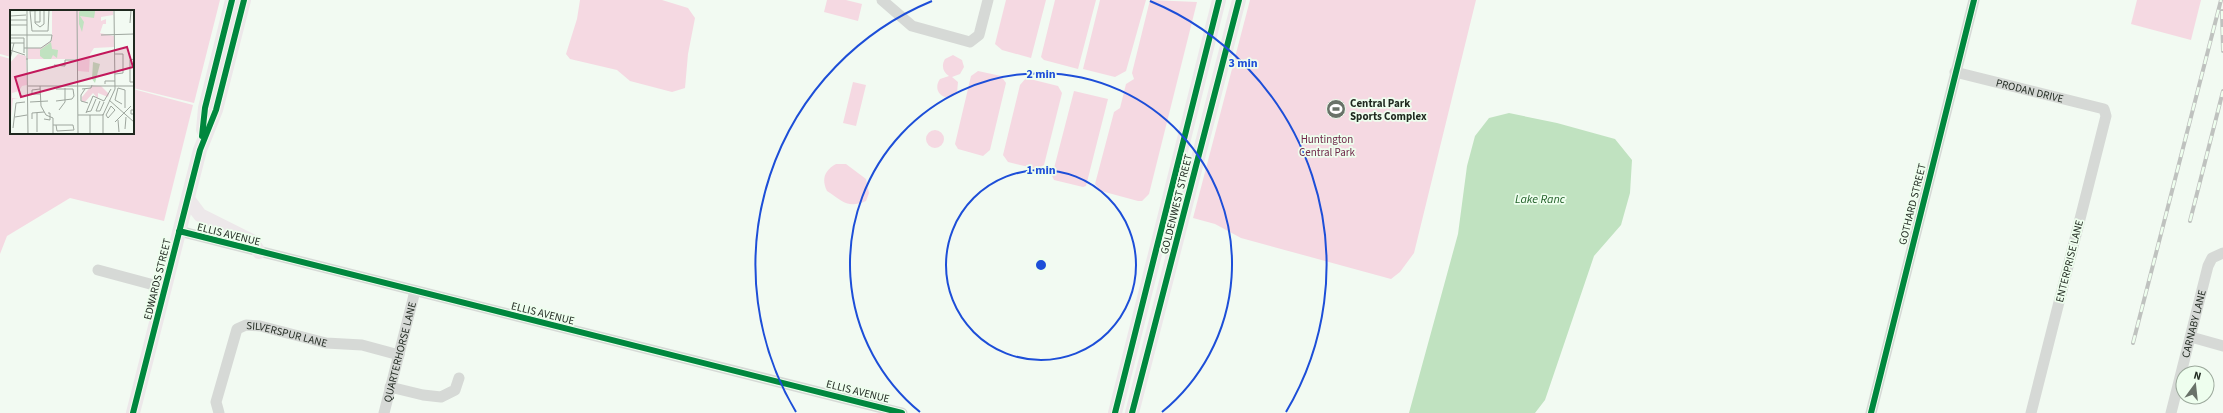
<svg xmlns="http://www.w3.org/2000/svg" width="2223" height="413" viewBox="0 0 2223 413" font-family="'Source Sans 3',sans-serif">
	<rect width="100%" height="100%" fill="#f2faf2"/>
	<path fill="#f5d9e2" d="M 0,0 L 220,0 L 194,103 L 133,88 L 133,11 L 11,11 L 11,57 L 0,54 Z
		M 580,0 L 662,0 L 688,8 L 695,18 L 688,54 L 685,88 L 672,92 L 630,81 L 617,70 L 570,59 L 566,54 L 577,19 Z
		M 827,0 L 846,0 L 862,4 L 858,21 L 824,12 Z
		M 1006,0 L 1046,0 L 1031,58 L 1002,50 L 995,44 Z
		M 1055,0 L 1096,0 L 1078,69 L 1044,60 L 1041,57 Z
		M 1100,0 L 1146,0 L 1126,71 L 1115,77 L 1083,69 Z
		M 1150,0 L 1197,2 L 1149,194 L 1142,201 L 1138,201 L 1101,191 L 1095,184 L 1114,112 L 1120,108 L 1126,84 L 1134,79 L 1132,73 Z
		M 1250,0 L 1476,0 L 1414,253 L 1400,272 L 1391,279 L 1241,238 L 1215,224 L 1193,218 Z
		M 2137,0 L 2201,0 L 2191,40 L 2131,24 Z
		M 953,55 L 962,60 L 964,67 L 960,74 L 952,77 L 958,82 L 957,93 C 946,104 931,92 940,79 L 949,76 C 943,72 941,66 945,59 Z
		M 0,56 L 11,59 L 11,133 L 133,133 L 133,89 L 193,105 L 164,221 L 70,198 L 7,236 L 0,254 Z
		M 978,71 L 1001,76 L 1006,83 L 990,150 L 983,156 L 958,149 L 955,144 L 971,76 Z
		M 1026,78 L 1058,86 L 1062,93 L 1044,165 L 1037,169 L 1008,162 L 1003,155 L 1020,85 Z
		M 853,82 L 866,85 L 856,126 L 843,123 Z
		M 1074,91 L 1108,99 L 1086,186 L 1083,187 L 1054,180 L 1052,176 Z
		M926 139a9 9 0 1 1 18 0a9 9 0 1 1-18 0Z
		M 836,164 L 846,164 L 866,179 L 869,193 L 866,201 C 848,209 842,201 827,191 C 821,179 825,170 836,164 Z"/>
	<path fill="#c0e2c0" d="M 1509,113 L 1557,123 L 1615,139 L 1632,160 L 1630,193 L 1621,225 L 1594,256 L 1545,400 L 1535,413 L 1409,413 L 1458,234 L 1467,166 L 1475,136 L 1489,118 Z"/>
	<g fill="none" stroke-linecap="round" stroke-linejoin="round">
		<g stroke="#d6d9d6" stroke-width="11">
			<path d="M 882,0 L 912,26 L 970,42 L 979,35 L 988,0"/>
			<path id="s1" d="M 1955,72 L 2104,109 L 2106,116 L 2031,413"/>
			<path d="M 179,231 L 902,413"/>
			<path d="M 98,270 L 165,288"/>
			<path d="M 2191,337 L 2223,346"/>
			<path d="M 390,387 L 423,395 L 441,397 L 455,390 L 459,378"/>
			<path id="s2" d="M 219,413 L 216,402 L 237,329 L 246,325 L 260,326 L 326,343 L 362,345 L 399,355"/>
			<path id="s3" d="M 384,413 L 415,291"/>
			<path d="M 1871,413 L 1974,0"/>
			<path id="s4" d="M 2171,413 L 2208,266 L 2212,258 L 2223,253"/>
		</g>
		<path stroke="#ede8ea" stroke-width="14" d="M 203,130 L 205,108 L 232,0
			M 188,199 L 200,215 L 252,241 L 259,252
			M 133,413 L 200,150 L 216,110 L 244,0
			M 1115,413 L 1219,0
			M 1132,413 L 1239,0"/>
		<g stroke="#bfc2bf" stroke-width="4">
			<path id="rail" d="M 2222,11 L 2223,51
				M 2190,221 L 2223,91
				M 2133,343 L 2221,0"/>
		</g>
		<use href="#rail" stroke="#eefeee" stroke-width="2.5" stroke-dasharray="8" stroke-linecap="butt"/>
		<g stroke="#eefeee" stroke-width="8">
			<path id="cycleway" d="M 202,136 L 205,108 L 232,0
				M 179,231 L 902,413
				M 133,413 L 200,150 L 216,110 L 244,0
				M 1115,413 L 1219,0
				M 1132,413 L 1239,0
				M 1871,413 L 1974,0"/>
		</g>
		<use href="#cycleway" stroke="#00873e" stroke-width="6"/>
	</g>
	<g fill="none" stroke="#1d4ed8" stroke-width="2">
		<circle cx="1041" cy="265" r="95"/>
		<path d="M920 412A191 191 0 1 1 1162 412"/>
		<path d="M796 412A286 286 0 0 1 932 1M1150 1A286 286 0 0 1 1286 412"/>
	</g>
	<defs>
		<g id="stadium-disc" transform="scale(1)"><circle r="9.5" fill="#697269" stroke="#eefeee"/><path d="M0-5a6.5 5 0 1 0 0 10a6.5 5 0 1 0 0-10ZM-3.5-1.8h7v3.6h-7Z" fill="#fff"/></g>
	</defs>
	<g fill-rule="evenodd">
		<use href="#stadium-disc" x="1336" y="109"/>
	</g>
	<g text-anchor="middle" stroke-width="3.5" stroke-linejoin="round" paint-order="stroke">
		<g font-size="11" fill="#1f281f" stroke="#eefeee">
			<text dy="4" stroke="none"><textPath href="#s1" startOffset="77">PRODAN DRIVE</textPath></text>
			<text transform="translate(1176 204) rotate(-76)" y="4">GOLDENWEST STREET</text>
			<text transform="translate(1912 204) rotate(-76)" y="4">GOTHARD STREET</text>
			<text transform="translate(229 234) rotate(14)" y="4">ELLIS AVENUE</text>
			<text transform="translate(2069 261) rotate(-76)" y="4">ENTERPRISE LANE</text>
			<text transform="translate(157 279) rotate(-76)" y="4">EDWARDS STREET</text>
			<text transform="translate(543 313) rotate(14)" y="4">ELLIS AVENUE</text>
			<text dy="4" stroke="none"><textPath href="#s4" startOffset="92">CARNABY LANE</textPath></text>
			<text dy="4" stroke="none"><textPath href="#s2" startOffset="139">SILVERSPUR LANE</textPath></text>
			<text dy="4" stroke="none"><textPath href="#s3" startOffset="63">QUARTERHORSE LANE</textPath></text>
			<text transform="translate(858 391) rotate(14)" y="4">ELLIS AVENUE</text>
		</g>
		<g font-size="11" font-weight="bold" fill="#1f281f" stroke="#eefeee" text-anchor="start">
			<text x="1350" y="107">Central Park<tspan x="1350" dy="13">Sports Complex</tspan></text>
		</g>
		<g font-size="11" fill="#702849" stroke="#eefeee">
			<text x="1327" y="143">Huntington<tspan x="1327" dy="13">Central Park</tspan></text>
		</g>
		<g font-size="12" font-style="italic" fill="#205f28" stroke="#eefeee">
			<text x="1540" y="203">Lake Ranc</text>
		</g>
	</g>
	<g transform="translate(10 10)">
		<rect width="124" height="124" fill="#f2faf2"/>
		<path d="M 42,0 L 103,0 L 103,5 L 91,7 L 91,11 L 96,9 L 96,14 L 93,14 L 90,23 L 104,26 L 104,37 L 84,38 L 80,44 L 79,62 L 68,61 L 68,49 L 18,49 L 18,38 L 31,38 L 42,30 ZM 8,44 L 16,46 L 17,75 L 12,76 L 9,81 L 2,83 L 2,88 L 9,89 L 3,89 L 0,116 L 0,53 Z" fill="#f5d9e2"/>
		<path d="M 82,75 L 91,76 L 99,84 L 98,87 L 88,83 L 88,89 L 83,83 L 75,92 L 72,91 L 72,87 Z" fill="#f2d4dd"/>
		<path d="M 71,0 L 85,0 L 85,2 L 84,8 L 70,6 L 74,12 L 72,22 L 69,14 L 69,2 ZM 41,32 L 42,39 L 48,40 L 47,48 L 43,45 L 41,49 L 34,49 L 30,46 L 30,40 ZM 83,52 L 90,54 L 85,73 L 82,69 Z" fill="#c0e2c0"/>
		<path fill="none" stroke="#9ea69e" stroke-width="1" d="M 17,0 L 17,50M 67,0 L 68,124M 25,1 L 25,13 L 30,17M 0,6 L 16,5M 0,10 L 17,10M 25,12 L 30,12 L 30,1M 120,13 L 121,0M 0,15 L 17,15M 30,17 L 34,14 L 34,1M 22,21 L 20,1 L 41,0M 22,21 L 38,21M 38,21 L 39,0M 0,25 L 42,25M 91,25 L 124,24M 0,28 L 14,28 L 14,43M 0,33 L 14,33M 14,38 L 31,38 L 41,31 L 42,25M 0,40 L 15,45M 105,44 L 113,44 L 113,63 L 105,64M 17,48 L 18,124M 0,49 L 4,33M 124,49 L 120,50 L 120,72 L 124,72M 44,55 L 55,56 L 55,50 L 68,50M 95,74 L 95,71 L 105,71M 18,76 L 123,76M 30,76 L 31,96 L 36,105 L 43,108 L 43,124M 30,79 L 22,80 L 22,84 L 30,84M 46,79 L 63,79 L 64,86 L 62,89 L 46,91M 72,79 L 81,78 L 82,75M 75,79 L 71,85 L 71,91 L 78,93M 99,90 L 124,112M 90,91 L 86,101 L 90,101 L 94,92M 20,92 L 38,91M 112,94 L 105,90 L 108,78 L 115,80 L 115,98M 101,96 L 105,100 L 98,108 L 96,105 ZM 124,96 L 124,104 L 121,104 L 121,100 L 124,100M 49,100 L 55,92 L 55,78M 76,102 L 81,101 L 86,89M 27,103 L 27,122M 76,103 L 83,86 L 94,91 L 101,79M 93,104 L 93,124M 68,105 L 93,105M 80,105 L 80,124M 93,105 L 105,79 L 104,0M 5,107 L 17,105M 22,109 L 22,103 L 34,102M 34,109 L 40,110 L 40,103 L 38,103M 108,110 L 109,122M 105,112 L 121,96M 43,115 L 63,115 L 64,120 L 47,121 L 46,115M 3,118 L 6,93 L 15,92M 115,119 L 116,107"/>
		<path fill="#c2185b" fill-opacity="0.15" stroke="#c2185b" stroke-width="2" d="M 117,37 L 123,57 L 11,87 L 5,67 Z"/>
		<rect width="124" height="124" fill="none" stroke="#1f281f" stroke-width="2"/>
	</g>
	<circle cx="1041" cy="265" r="6" fill="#1d4ed8" stroke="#eefeee" stroke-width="2"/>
	<g font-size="12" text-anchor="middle" font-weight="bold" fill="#1d4ed8" stroke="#eefeee" stroke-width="3.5" stroke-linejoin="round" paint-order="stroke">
		<text x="1243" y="67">3 min</text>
		<text x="1041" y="78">2 min</text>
		<text x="1041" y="174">1 min</text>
	</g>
	<g transform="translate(2195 385) rotate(15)"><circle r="19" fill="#eefeee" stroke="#9ba89b"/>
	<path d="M0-3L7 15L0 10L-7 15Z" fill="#697269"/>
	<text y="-6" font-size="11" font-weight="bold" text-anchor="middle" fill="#1f281f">N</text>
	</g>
</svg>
